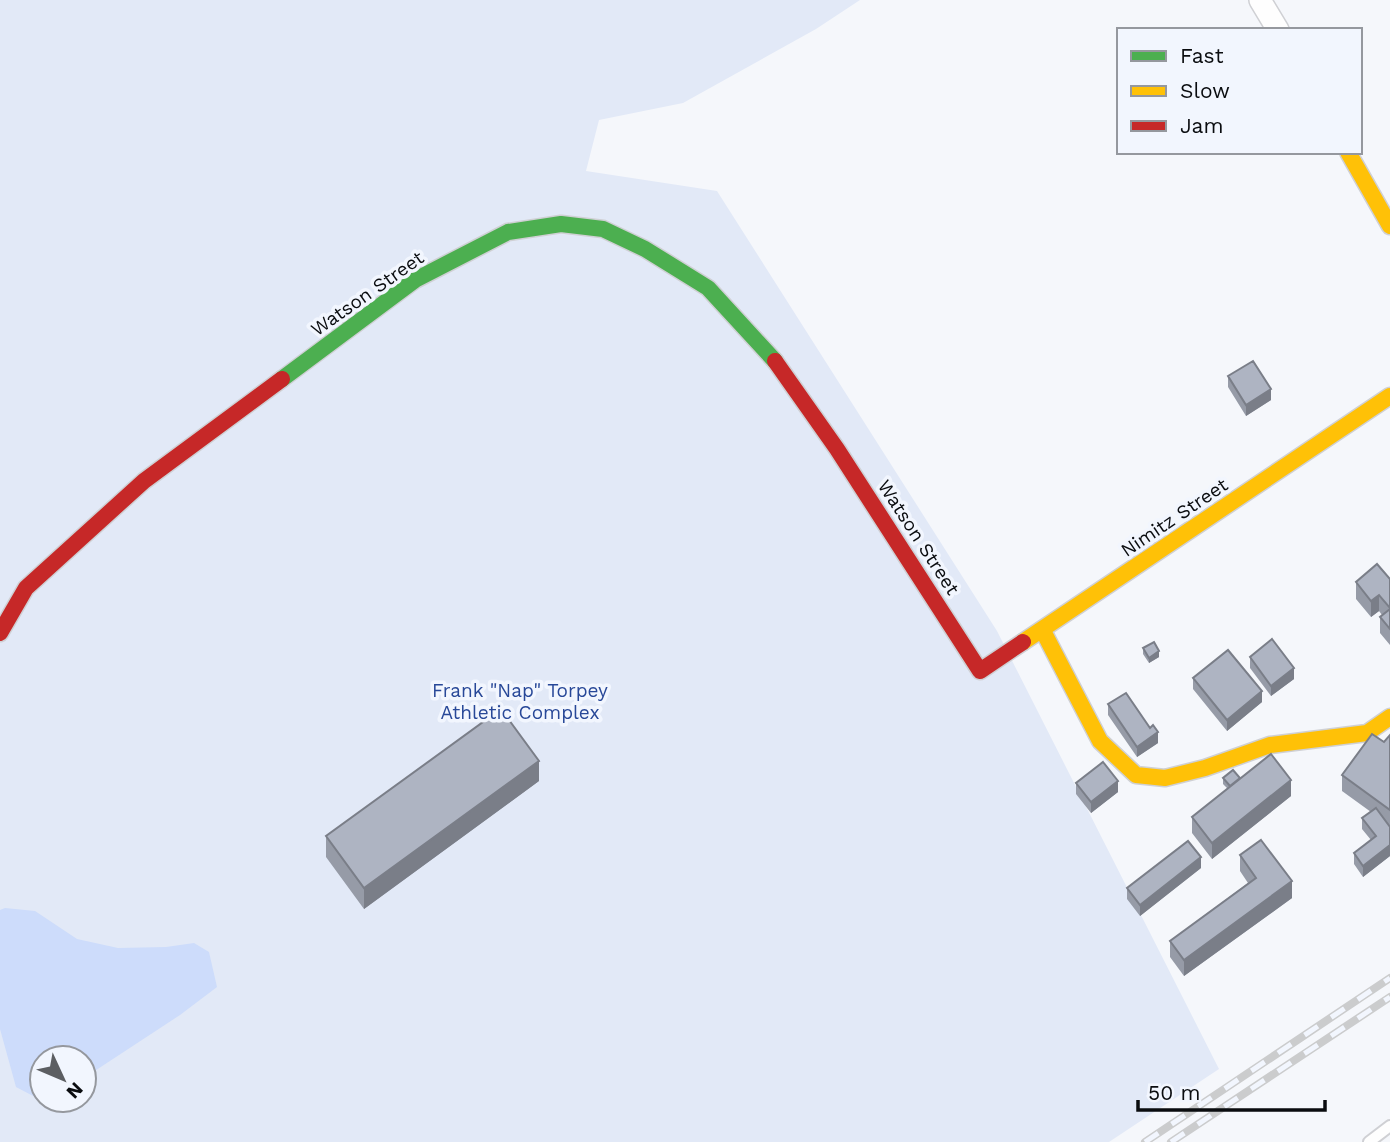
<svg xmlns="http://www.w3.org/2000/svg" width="1390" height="1142" viewBox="0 0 1390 1142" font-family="'Work Sans',sans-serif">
	<rect width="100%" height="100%" fill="#f5f7fb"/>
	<path fill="#e2e9f7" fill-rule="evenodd" d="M 0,0 L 860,0 L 816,29 L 683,103 L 599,120 L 586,171 L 717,191 L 997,631 L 1219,1069 L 1109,1142 L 0,1142 ZM 42,1058 L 84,1058 L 84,1100 L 42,1100 Z"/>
	<path fill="#cddcfb" d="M 5,908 L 35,911 L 77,939 L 118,948 L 166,947 L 194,943 L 209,952 L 217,987 L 180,1015 L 84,1078 L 84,1058 L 42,1058 L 42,1097 L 37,1098 L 16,1087 L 0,1029 L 0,910 Z"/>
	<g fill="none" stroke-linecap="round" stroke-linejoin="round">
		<g stroke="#cfd0d4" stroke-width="14">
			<path id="lane" d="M 1369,1142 L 1390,1126"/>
		</g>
		<g stroke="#cfd0d4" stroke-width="24">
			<path id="street" d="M 1260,0 L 1278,30"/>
		</g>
		<g stroke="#cfd0d4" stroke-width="19">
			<path id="fast" d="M 282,379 L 415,280 L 508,232 L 561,224 L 603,229 L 645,249 L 708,288 L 775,361"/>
		</g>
		<g stroke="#cfd0d4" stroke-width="19">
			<path id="slow" d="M 1348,152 L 1390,226
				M 1043,631 L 1100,741 L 1136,775 L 1165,778 L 1205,768 L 1270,745 L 1367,733 L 1390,717
				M 1023,642 L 1390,396"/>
		</g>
		<g stroke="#cfd0d4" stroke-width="19">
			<path id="jam" d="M 775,361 L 837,449 L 980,671 L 1023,642
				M 0,633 L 26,588 L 144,481 L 282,379"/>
		</g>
		<use href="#lane" stroke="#fefefe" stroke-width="10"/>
		<use href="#street" stroke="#fefefe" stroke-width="21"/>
		<use href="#fast" stroke="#4caf50" stroke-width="16"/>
		<use href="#slow" stroke="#ffc107" stroke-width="16"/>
		<use href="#jam" stroke="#c62828" stroke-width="16"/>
		<g stroke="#cbcccd" stroke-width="8">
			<path id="rail" d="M 1145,1142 L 1390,978
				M 1171,1142 L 1390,997"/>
		</g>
		<use href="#rail" stroke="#f2f6fe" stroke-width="5" stroke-dasharray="16" stroke-linecap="butt"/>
	</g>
	<path fill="#969ba7" d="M 1228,376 L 1271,400 L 1246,416 L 1228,387 Z
		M 1390,579 L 1390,645 L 1380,633 L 1380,617 L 1382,615 L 1379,611 L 1371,617 L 1356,599 L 1356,582 Z
		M 1143,648 L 1159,657 L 1149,663 L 1143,654 Z
		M 1250,657 L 1294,679 L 1271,696 L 1250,668 Z
		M 1193,678 L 1262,702 L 1227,731 L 1193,689 Z
		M 1108,704 L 1158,743 L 1137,757 L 1108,715 Z
		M 1390,735 L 1390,826 L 1388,825 L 1390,827 L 1390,856 L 1363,877 L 1354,864 L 1354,853 L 1371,840 L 1362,829 L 1362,818 L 1371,812 L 1342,791 L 1342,775 L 1384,742 Z
		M 1223,778 L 1240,778 L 1291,796 L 1212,859 L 1192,833 L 1192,817 L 1228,789 L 1223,784 Z
		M 539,781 L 364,909 L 326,857 L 326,836 Z
		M 1076,783 L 1118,792 L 1091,813 L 1076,794 Z
		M 1240,855 L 1292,898 L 1184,976 L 1170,957 L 1170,941 L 1248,883 L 1240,871 Z
		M 1201,868 L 1140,916 L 1127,899 L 1127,888 Z"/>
	<path fill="#7a7e88" d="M 1271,389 L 1271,400 L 1246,416 L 1246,405 Z
		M 1379,595 L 1379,611 L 1371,617 L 1371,601 Z
		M 1159,651 L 1159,657 L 1149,663 L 1149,658 Z
		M 1294,668 L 1294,679 L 1271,696 L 1271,686 Z
		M 1262,691 L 1262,702 L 1227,731 L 1227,720 Z
		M 1158,732 L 1158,743 L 1137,757 L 1137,747 Z
		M 539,761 L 539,781 L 364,909 L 364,888 Z
		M 1291,780 L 1291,796 L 1212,859 L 1212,843 Z
		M 1118,781 L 1118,792 L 1091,813 L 1091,802 Z
		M 1390,845 L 1390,856 L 1363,877 L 1363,866 Z
		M 1201,857 L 1201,868 L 1140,916 L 1140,905 Z
		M 1292,881 L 1292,898 L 1184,976 L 1184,960 Z"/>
	<path fill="#aeb4c2" stroke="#7a7e88" stroke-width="2" d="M 1253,361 L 1271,389 L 1246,405 L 1228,376 Z
		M 1377,564 L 1390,579 L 1390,608 L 1379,595 L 1371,601 L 1356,582 Z
		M 1390,609 L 1390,629 L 1380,617 Z
		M 1272,639 L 1294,668 L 1271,686 L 1250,657 Z
		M 1154,642 L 1159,651 L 1149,658 L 1143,648 Z
		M 1228,650 L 1262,691 L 1227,720 L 1193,678 Z
		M 1126,693 L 1150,728 L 1153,725 L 1158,732 L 1137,747 L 1108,704 Z
		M 501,709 L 539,761 L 364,888 L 326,836 Z
		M 1372,734 L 1384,742 L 1390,735 L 1390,810 L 1342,775 Z
		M 1271,754 L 1291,780 L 1212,843 L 1192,817 Z
		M 1103,762 L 1118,781 L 1091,802 L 1076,783 Z
		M 1233,770 L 1240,778 L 1230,786 L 1223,778 Z
		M 1376,808 L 1390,827 L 1390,845 L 1363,866 L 1354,853 L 1376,836 L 1362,818 Z
		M 1261,840 L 1292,881 L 1184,960 L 1170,941 L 1256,878 L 1240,855 Z
		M 1188,841 L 1201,857 L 1140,905 L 1127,888 Z"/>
	<g text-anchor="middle" stroke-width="7" stroke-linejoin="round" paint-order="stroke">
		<g font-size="19" fill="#0a0c0f" stroke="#f2f6fe">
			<text transform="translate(367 293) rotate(-35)" y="7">Watson Street</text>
			<text transform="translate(1174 517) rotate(-34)" y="7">Nimitz Street</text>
			<text transform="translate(919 537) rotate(57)" y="7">Watson Street</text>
		</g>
		<g font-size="19" fill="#284898" stroke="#f2f6fe">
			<text x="520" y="697">Frank "Nap" Torpey<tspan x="520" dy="22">Athletic Complex</tspan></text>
		</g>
	</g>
	<rect x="1117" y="28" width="245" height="126" fill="#f2f6fe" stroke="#95989e" stroke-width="2"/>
	<rect x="1131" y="51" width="35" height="10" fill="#4caf50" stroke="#95989e" stroke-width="2"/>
	<text x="1180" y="63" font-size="21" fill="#0a0c0f">Fast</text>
	<rect x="1131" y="86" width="35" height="10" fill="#ffc107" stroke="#95989e" stroke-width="2"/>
	<text x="1180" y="98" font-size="21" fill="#0a0c0f">Slow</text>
	<rect x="1131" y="121" width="35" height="10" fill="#c62828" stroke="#95989e" stroke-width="2"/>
	<text x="1180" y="133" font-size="21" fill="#0a0c0f">Jam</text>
	<g transform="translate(63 1079) rotate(134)"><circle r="33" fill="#f2f6fe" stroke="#95989e" stroke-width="2"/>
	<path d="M0-5L12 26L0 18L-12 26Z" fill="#5c5e62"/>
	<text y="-10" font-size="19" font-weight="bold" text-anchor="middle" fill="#0a0c0f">N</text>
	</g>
	<path d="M1138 1100v10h187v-10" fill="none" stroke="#0a0c0f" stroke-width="3.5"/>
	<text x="1148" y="1100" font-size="21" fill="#0a0c0f" stroke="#f2f6fe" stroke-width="5" paint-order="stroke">50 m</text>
</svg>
